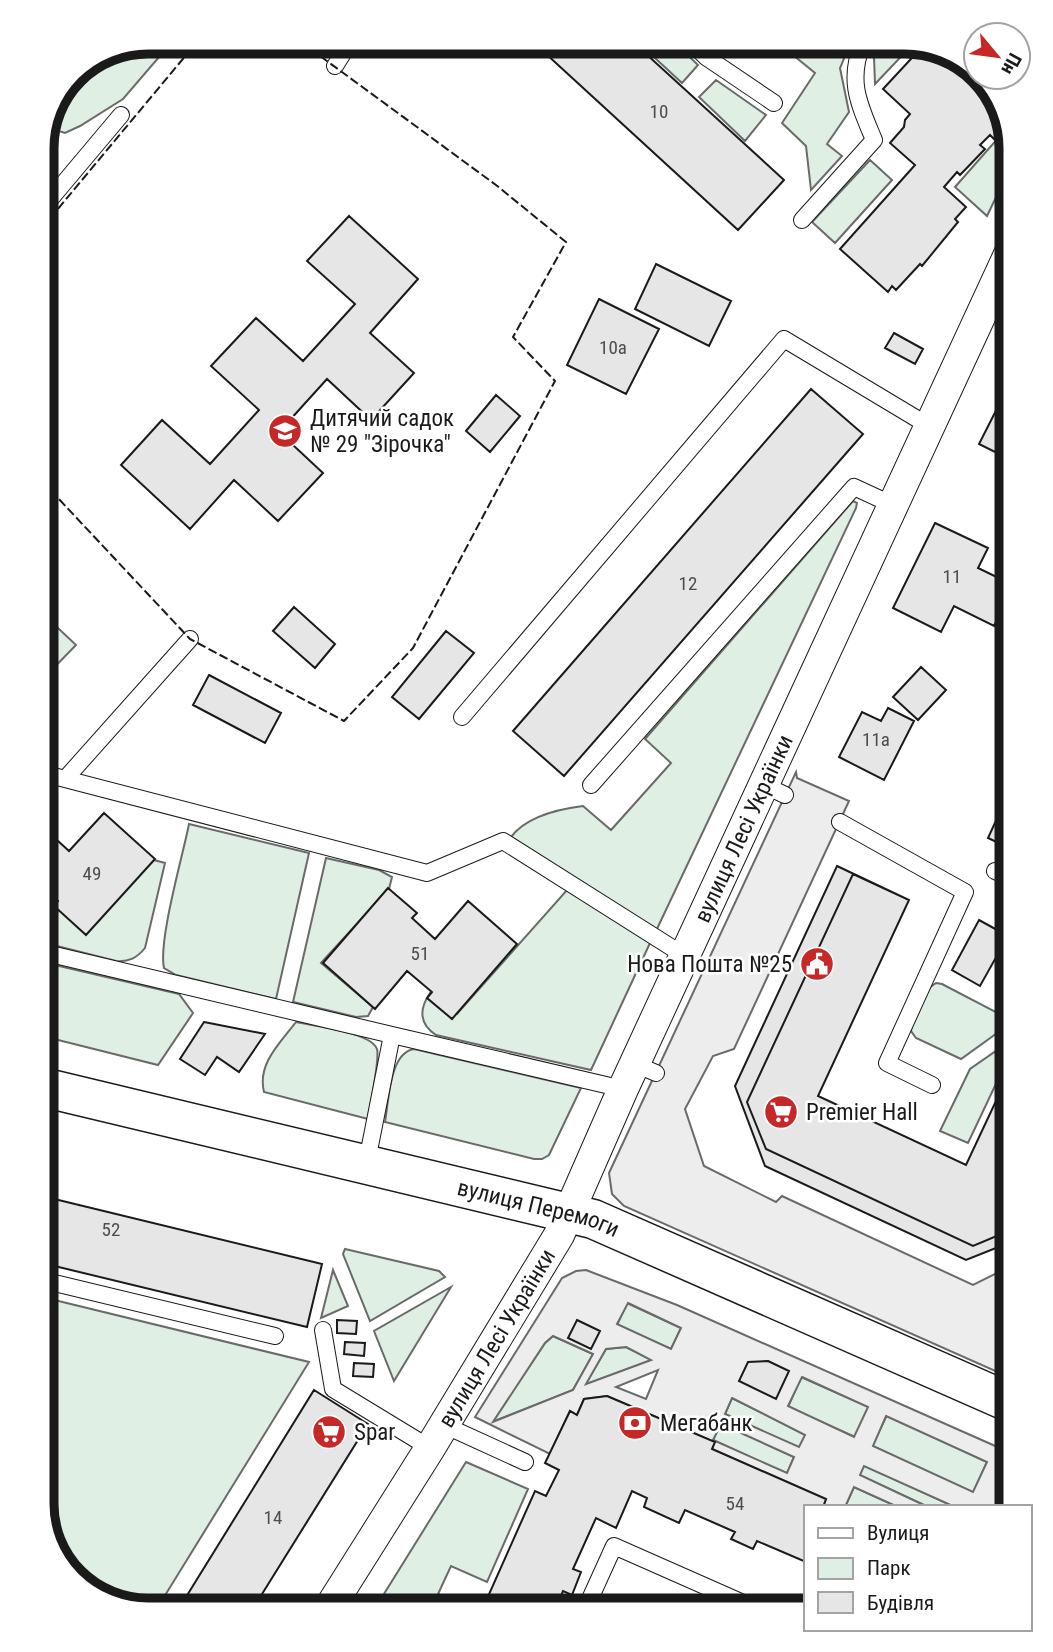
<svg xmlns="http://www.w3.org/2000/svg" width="1053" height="1652" viewBox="0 0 1053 1652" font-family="'Roboto Condensed',sans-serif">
	<rect width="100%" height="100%" fill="#fff"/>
	<path fill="#e0efe3" stroke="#6a6a6a" stroke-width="2" d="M 149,42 L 172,42 L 123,99 L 80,126 L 65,133 L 49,128 L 74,73 L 100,62 L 102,64 L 106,60 Z
		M 647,42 L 674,42 L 698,65 L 682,83 L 643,47 Z
		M 777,42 L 851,42 L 840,68 L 849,112 L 827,144 L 842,156 L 811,190 L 806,146 L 782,123 L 815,73 Z
		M 880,42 L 914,43 L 875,84 L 874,57 Z
		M 716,80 L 766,115 L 745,141 L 699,97 Z
		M 1006,129 L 1011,149 L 1011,166 L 987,216 L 955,187 Z
		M 870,160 L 892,180 L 835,243 L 812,222 Z
		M 853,501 L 857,503 L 856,508 L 656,931 L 511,837 C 526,817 559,809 583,806 L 611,830 L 671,763 L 645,739 Z
		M 42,613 L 76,645 L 42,680 Z
		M 189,824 L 309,853 L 276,999 L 176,975 L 164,968 C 158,941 183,855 189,824 Z
		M 326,858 L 379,870 L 392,877 L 389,889 L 321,963 L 373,1007 L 368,1016 L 356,1017 L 293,1002 Z
		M 154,860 L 165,863 L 145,948 C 137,958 129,962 116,961 L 49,944 L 59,906 Z
		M 567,890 L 650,943 L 591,1070 L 436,1035 C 419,1024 419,1009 430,993 L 457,1014 Z
		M 42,962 L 179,994 L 193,1013 L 158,1065 L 42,1036 Z
		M 936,983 L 942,984 L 1011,1020 L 1011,1023 L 961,1059 L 916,1038 L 911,1031 L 912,1026 L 929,988 Z
		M 296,1022 C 313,1026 371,1032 377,1049 C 380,1059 370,1106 368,1119 L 264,1092 C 257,1064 280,1043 296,1022 Z
		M 1006,1044 L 1011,1052 L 968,1143 L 940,1131 L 970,1069 Z
		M 414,1049 L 581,1088 L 549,1155 L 542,1159 L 534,1159 L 385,1122 C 389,1101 389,1053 414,1049 Z
		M 345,1249 L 439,1271 L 445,1277 L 370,1321 L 343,1254 Z
		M 333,1270 L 348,1306 L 321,1318 Z
		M 451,1287 L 394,1381 L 374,1331 Z
		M 42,1297 L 309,1362 L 156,1610 L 142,1610 L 90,1592 L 53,1551 L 42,1503 Z
		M 627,1303 L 681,1328 L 671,1349 L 617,1325 Z
		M 553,1336 L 593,1354 L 573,1390 L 492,1422 L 545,1343 Z
		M 626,1347 L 653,1360 L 585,1385 L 606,1349 Z
		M 801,1377 L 869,1407 L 855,1437 L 788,1407 Z
		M 732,1398 L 806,1435 L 799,1448 L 725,1414 Z
		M 887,1415 L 987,1462 L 973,1493 L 872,1446 Z
		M 721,1423 L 794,1457 L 787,1474 L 713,1440 Z
		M 466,1462 L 528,1489 L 487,1582 L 451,1566 L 438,1594 L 448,1599 L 444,1610 L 374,1610 Z
		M 864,1465 L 955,1507 L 928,1507 L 859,1475 Z
		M 854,1487 L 898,1507 L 845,1507 Z"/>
	<path fill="#ededed" stroke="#6a6a6a" stroke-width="2" fill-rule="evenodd" d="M 796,772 L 797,778 L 849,801 L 734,1049 L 713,1056 L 685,1109 L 704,1166 L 776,1202 L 782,1196 L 973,1285 L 1011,1266 L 1011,1378 L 624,1206 L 612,1194 L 609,1173 Z
		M 586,1270 L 677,1305 L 1011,1453 L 1011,1493 L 1004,1507 L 955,1507 L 864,1466 L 860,1475 L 928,1507 L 898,1507 L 854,1487 L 845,1507 L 823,1507 L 826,1499 L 712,1449 L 714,1442 L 607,1396 L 584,1399 L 577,1415 L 570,1411 L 550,1454 L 475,1417 L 562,1278 L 576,1271 ZM 628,1303 L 681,1328 L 671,1349 L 617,1324 ZM 553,1336 L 593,1354 L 573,1390 L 493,1422 L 545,1343 ZM 626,1347 L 651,1360 L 586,1384 L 606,1349 ZM 658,1370 L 646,1399 L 616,1387 ZM 802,1377 L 868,1407 L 854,1437 L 788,1406 ZM 732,1398 L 805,1435 L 799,1447 L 725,1414 ZM 886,1416 L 987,1462 L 973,1492 L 873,1446 ZM 721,1424 L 794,1457 L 787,1473 L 713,1440 Z"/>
	<path fill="#e6e6e6" stroke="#1a1a1a" stroke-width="2" d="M 533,42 L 633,42 L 784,180 L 738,230 Z
		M 923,46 L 934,50 L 955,69 L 958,64 L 979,83 L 975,87 L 1002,112 L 1006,126 L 994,139 L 990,135 L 980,145 L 985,149 L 960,175 L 957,172 L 944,187 L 966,207 L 955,219 L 958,222 L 922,266 L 920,264 L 896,290 L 892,286 L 888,292 L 840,249 L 915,165 L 890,143 L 904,127 L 905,120 L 910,114 L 883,89 Z
		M 349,216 L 418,279 L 370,333 L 414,373 L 371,420 L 327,379 L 279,432 L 323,473 L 278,521 L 234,480 L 190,529 L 121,465 L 162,420 L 210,464 L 259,410 L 211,366 L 256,318 L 303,361 L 355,304 L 307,261 Z
		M 656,264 L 731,301 L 709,346 L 635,309 Z
		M 599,299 L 659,329 L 626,394 L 567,365 Z
		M 894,333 L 923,349 L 915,364 L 885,348 Z
		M 1011,381 L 1011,460 L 979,444 Z
		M 811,389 L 863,434 L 564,776 L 513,731 Z
		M 496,395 L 520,416 L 490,452 L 466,431 Z
		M 935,523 L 988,548 L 978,568 L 1011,584 L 1011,591 L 994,626 L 954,606 L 941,632 L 893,608 Z
		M 294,607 L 335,644 L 315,668 L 273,631 Z
		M 446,631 L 474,653 L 419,719 L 392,697 Z
		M 921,667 L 946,690 L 918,720 L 893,697 Z
		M 209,675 L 281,713 L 265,743 L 193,705 Z
		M 888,708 L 914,721 L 884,780 L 839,757 L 862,712 L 881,721 Z
		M 1011,788 L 1011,849 L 988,838 Z
		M 104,813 L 155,859 L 86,935 L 54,906 L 58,901 L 42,887 L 42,816 L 51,824 L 46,830 L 69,851 Z
		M 837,866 L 909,900 L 818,1096 L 966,1165 L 1011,1069 L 1011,1242 L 966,1260 L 765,1166 L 735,1086 Z
		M 853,874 L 909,900 L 818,1096 L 966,1165 L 1011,1069 L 1011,1230 L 973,1246 L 766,1149 L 747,1102 Z
		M 388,888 L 417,913 L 412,918 L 435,939 L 468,901 L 517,944 L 452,1019 L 427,998 L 432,992 L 407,971 L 375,1009 L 323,963 Z
		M 979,920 L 1008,936 L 980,986 L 952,970 Z
		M 204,1022 L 265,1034 L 239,1072 L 217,1057 L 205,1075 L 180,1059 Z
		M 42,1196 L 322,1264 L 307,1327 L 42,1263 Z
		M 337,1320 L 357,1321 L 356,1334 L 337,1333 Z
		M 577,1320 L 600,1331 L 591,1349 L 568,1338 Z
		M 345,1342 L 365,1343 L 364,1356 L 344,1354 Z
		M 768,1361 L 789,1371 L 776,1399 L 739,1381 L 748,1362 Z
		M 354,1363 L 374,1364 L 373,1377 L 353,1376 Z
		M 314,1390 L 368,1424 L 252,1610 L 178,1610 Z
		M 607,1396 L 715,1442 L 712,1449 L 826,1499 L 823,1507 L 806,1507 L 806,1562 L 757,1541 L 753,1549 L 731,1539 L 735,1532 L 685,1510 L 679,1523 L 644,1507 L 647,1498 L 632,1491 L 616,1528 L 596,1518 L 573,1569 L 581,1572 L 572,1595 L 563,1591 L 555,1610 L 482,1610 L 535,1491 L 546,1496 L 559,1470 L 545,1463 L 570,1411 L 577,1415 L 584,1399 Z"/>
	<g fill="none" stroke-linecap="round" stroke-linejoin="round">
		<g stroke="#1a1a1a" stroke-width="18">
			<path id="service" d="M 690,42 L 706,57 L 774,103
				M 335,66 L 350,42
				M 42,209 L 121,115
				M 802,220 L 874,140 C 859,104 847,81 863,42
				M 462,717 L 784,339 L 929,426
				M 42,773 L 427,873 L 503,841 L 685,956
				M 66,778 L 190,639
				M 591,785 L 854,487 L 893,505
				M 764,785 L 785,795
				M 840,822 L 965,892 L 887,1063 L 932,1085
				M 995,871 L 1011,878
				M 42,952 L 392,1035 L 366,1166
				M 392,1035 L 623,1089
				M 635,1064 L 656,1073
				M 42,1280 L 275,1336
				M 323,1330 L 333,1389 L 430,1448
				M 444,1425 L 525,1462
				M 585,1610 L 614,1546 L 759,1610"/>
		</g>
		<g stroke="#1a1a1a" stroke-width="32">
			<g id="minor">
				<path id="s1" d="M 328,1610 L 430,1448 L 559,1235 L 623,1089 L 1011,250"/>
			</g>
		</g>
		<g stroke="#1a1a1a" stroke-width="41">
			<g id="primary">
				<path id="s2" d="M 42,1087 L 593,1219 L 1011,1403"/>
			</g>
		</g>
		<use href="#service" stroke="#fff" stroke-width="16"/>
		<use href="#minor" stroke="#fff" stroke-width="30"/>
		<use href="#primary" stroke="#fff" stroke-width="38"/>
		<path stroke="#1a1a1a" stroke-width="2" stroke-dasharray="9 3.5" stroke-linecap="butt" d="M 42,228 L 197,42
			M 42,481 L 190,639 L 344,721 L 413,648 L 555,381 L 513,337 L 566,242 L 496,185 L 301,42"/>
	</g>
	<defs>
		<g id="school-disc" transform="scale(1.75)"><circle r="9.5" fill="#c62828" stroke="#fff"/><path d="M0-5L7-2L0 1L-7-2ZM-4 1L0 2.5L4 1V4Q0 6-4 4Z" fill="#fff"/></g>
		<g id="civic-disc" transform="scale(1.75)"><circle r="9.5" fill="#c62828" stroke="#fff"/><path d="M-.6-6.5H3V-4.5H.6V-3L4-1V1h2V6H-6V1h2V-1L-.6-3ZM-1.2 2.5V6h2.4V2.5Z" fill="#fff"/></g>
		<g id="supermarket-disc" transform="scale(1.75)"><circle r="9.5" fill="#c62828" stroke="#fff"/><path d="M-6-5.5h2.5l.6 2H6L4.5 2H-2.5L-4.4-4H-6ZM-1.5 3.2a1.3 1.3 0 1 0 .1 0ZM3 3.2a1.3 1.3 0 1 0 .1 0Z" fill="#fff"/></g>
		<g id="bank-disc" transform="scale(1.75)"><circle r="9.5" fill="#c62828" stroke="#fff"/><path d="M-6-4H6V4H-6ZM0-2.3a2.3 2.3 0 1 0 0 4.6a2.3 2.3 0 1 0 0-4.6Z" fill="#fff"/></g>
	</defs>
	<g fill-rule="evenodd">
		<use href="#school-disc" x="285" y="431"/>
		<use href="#civic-disc" x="817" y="964"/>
		<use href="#supermarket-disc" x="781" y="1112"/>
		<use href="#bank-disc" x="635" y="1423"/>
		<use href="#supermarket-disc" x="329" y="1432"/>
	</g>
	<g text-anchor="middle" stroke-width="5" stroke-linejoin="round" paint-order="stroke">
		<g font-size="19" fill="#4d4d4d">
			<text x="659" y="118">10</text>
			<text x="613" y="354">10а</text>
			<text x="952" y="583">11</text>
			<text x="688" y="590">12</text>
			<text x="876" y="746">11а</text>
			<text x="92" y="880">49</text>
			<text x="420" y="960">51</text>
			<text x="111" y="1236">52</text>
			<text x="735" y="1510">54</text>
			<text x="273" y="1524">14</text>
		</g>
		<g font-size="23" fill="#1a1a1a" stroke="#fff" text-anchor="start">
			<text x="310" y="426">Дитячий садок<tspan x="310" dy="26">№ 29 "Зірочка"</tspan></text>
			<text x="792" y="972" text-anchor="end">Нова Пошта №25</text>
			<text x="806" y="1120">Premier Hall</text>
			<text x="660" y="1431">Мегабанк</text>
			<text x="354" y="1440">Spar</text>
		</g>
		<g font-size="23" fill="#1a1a1a" stroke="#fff">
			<text dy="8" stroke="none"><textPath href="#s1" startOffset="887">вулиця Лесі Українки</textPath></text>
			<text dy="8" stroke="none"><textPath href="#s2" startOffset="511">вулиця Перемоги</textPath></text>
			<text dy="8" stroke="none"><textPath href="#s1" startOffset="320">вулиця Лесі Українки</textPath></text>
		</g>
	</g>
	<path d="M0 0H1053V1652H0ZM148 54H905A94 94 0 0 1 999 148V1504A94 94 0 0 1 905 1598H148A94 94 0 0 1 54 1504V148A94 94 0 0 1 148 54Z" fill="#fff" fill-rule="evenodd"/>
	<path fill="none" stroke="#1a1a1a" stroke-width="9" d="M148 54H905A94 94 0 0 1 999 148V1504A94 94 0 0 1 905 1598H148A94 94 0 0 1 54 1504V148A94 94 0 0 1 148 54Z"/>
	<rect x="804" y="1505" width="228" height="126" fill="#ffffff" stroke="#a3a3a3" stroke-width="2"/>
	<rect x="818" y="1528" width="35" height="10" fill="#ffffff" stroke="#a3a3a3" stroke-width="2"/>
	<text x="867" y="1540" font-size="21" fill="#1a1a1a">Вулиця</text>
	<rect x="818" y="1558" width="35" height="21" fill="#e0efe3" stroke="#a3a3a3" stroke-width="2"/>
	<text x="867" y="1575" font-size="21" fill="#1a1a1a">Парк</text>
	<rect x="818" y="1592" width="35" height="21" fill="#e6e6e6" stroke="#a3a3a3" stroke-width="2"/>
	<text x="867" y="1610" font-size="21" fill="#1a1a1a">Будівля</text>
	<g transform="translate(997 56) rotate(119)"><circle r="33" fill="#ffffff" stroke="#a3a3a3" stroke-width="2"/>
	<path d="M0-5L12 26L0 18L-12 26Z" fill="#c62828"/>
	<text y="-10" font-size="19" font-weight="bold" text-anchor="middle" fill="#1a1a1a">Пн</text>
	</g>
</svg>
